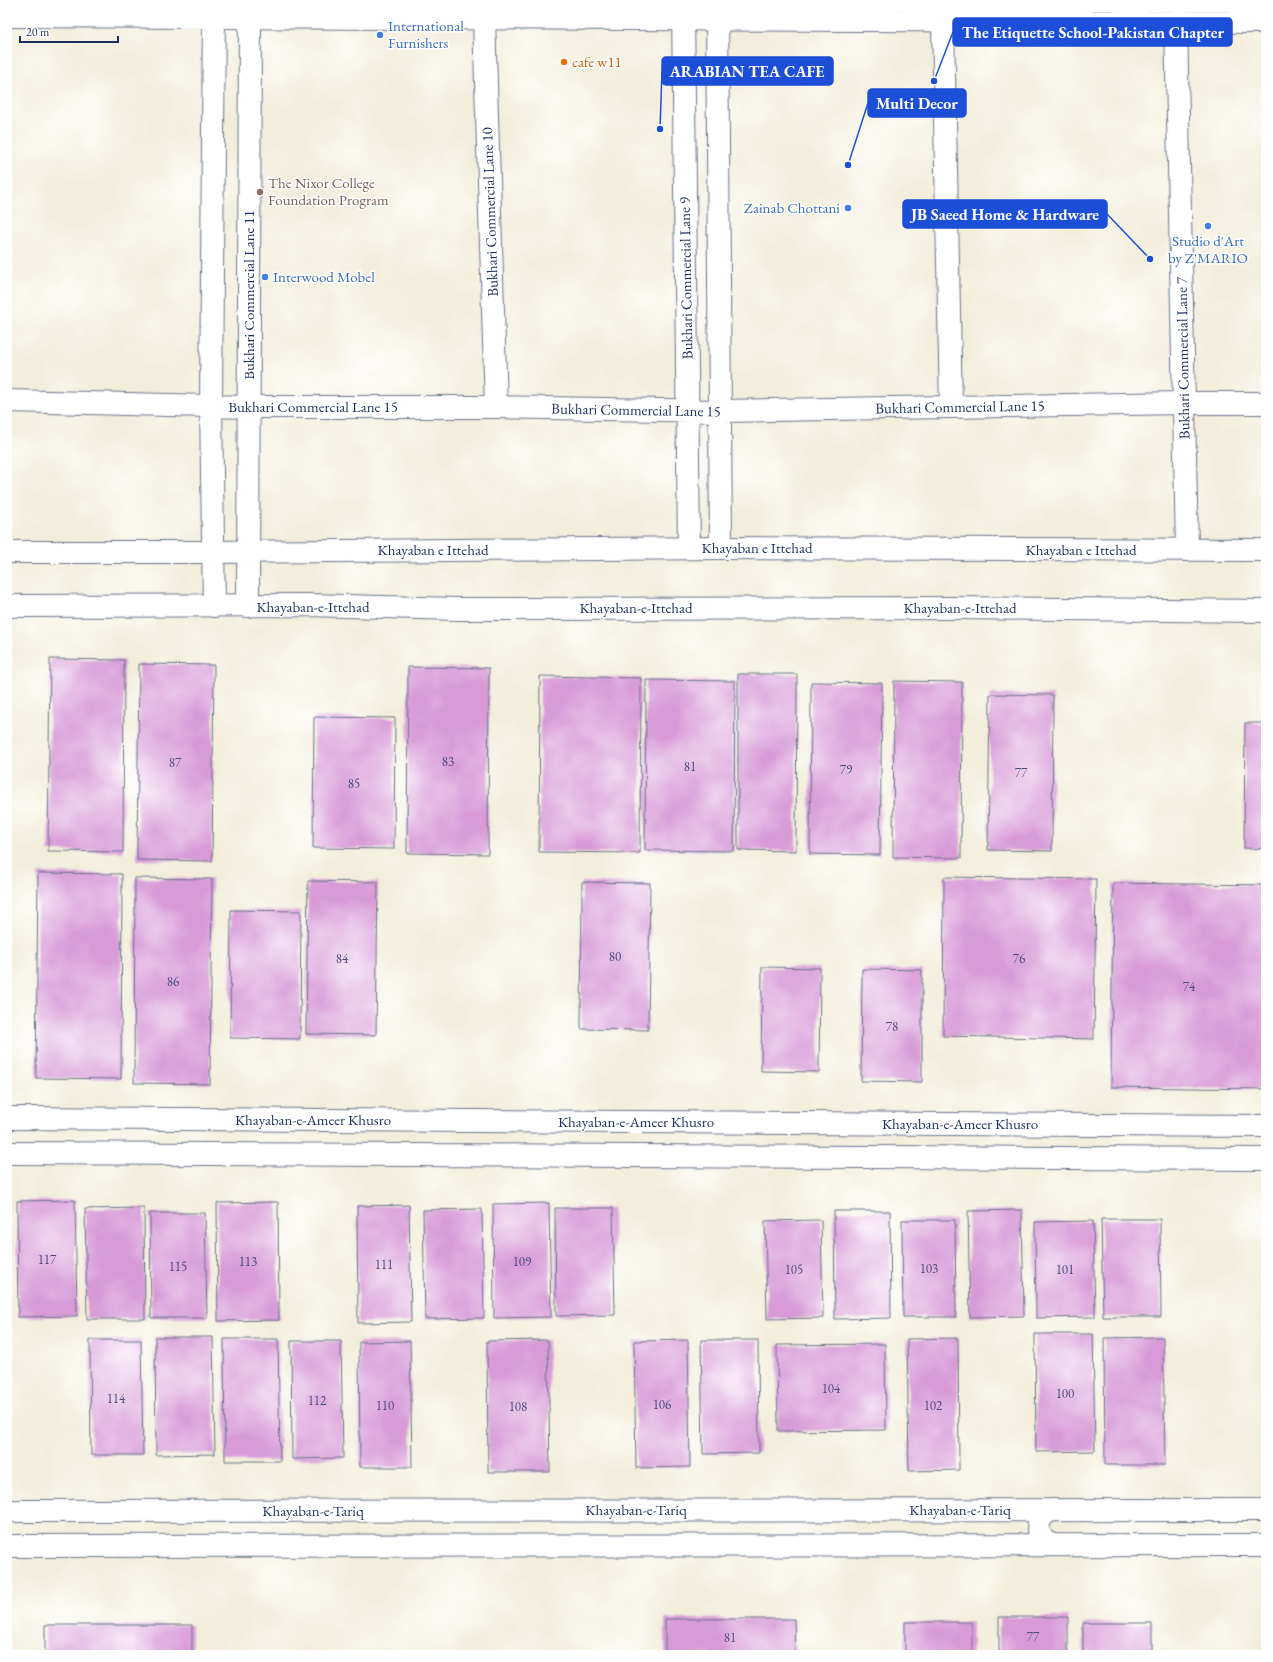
<svg xmlns="http://www.w3.org/2000/svg" width="1273" height="1662" viewBox="0 0 1273 1662" font-family="'EB Garamond',serif">
	<rect width="100%" height="100%" fill="#fff"/>
	<filter id="ink" filterUnits="userSpaceOnUse"><feTurbulence type="fractalNoise" baseFrequency=".025" numOctaves="2"/><feDisplacementMap in="SourceGraphic" scale="8" xChannelSelector="R" yChannelSelector="G"/><feConvolveMatrix kernelMatrix="1 2 1 2 8 2 1 2 1" color-interpolation-filters="sRGB"/></filter>
	<filter id="wash" filterUnits="userSpaceOnUse"><feTurbulence type="fractalNoise" baseFrequency=".012" numOctaves="4" result="noise"/><feDisplacementMap in="SourceGraphic" scale="16" xChannelSelector="R" yChannelSelector="G"/><feGaussianBlur stdDeviation="0.9" result="paint"/><feColorMatrix in="noise" values="0 0 0 0 0 0 0 0 0 0 0 0 0 0 0 0 0 1.4 0 .05"/><feComposite in="paint" operator="in"/></filter>
	<g filter="url(#wash)">
		<rect width="100%" height="100%" fill="#f3eedb"/>
		<g id="blocks">
			<path fill="#d89bd8" d="M 50,659 L 124,660 L 123,852 L 48,851 Z
				M 139,664 L 214,665 L 212,861 L 137,860 Z
				M 408,667 L 489,668 L 488,854 L 407,853 Z
				M 738,674 L 797,674 L 796,851 L 738,850 Z
				M 540,676 L 641,678 L 640,853 L 539,852 Z
				M 646,680 L 735,681 L 734,851 L 645,850 Z
				M 894,681 L 962,682 L 961,858 L 893,857 Z
				M 811,682 L 882,683 L 880,855 L 810,854 Z
				M 990,694 L 1053,695 L 1052,851 L 988,850 Z
				M 314,717 L 395,718 L 394,849 L 313,848 Z
				M 1245,723 L 1266,723 L 1266,849 L 1244,848 Z
				M 38,873 L 122,874 L 121,1079 L 36,1078 Z
				M 944,877 L 1096,879 L 1094,1039 L 943,1036 Z
				M 135,878 L 212,879 L 210,1084 L 134,1083 Z
				M 308,881 L 378,882 L 376,1035 L 306,1034 Z
				M 582,882 L 650,883 L 648,1030 L 581,1029 Z
				M 1113,883 L 1266,885 L 1266,1089 L 1111,1087 Z
				M 231,910 L 301,911 L 300,1039 L 230,1038 Z
				M 762,967 L 820,968 L 819,1072 L 761,1071 Z
				M 862,969 L 922,970 L 922,1082 L 861,1081 Z
				M 75,1200 L 77,1316 L 18,1317 L 17,1201 Z
				M 278,1202 L 279,1320 L 218,1321 L 217,1203 Z
				M 549,1203 L 551,1317 L 494,1318 L 493,1204 Z
				M 409,1205 L 411,1322 L 358,1323 L 357,1206 Z
				M 144,1208 L 145,1319 L 87,1319 L 85,1209 Z
				M 555,1208 L 613,1208 L 615,1315 L 556,1316 Z
				M 482,1209 L 484,1318 L 425,1319 L 423,1210 Z
				M 1022,1210 L 1024,1316 L 970,1317 L 968,1211 Z
				M 834,1211 L 890,1211 L 891,1318 L 835,1319 Z
				M 150,1213 L 205,1213 L 207,1318 L 151,1318 Z
				M 1101,1219 L 1160,1219 L 1161,1317 L 1103,1317 Z
				M 821,1220 L 823,1318 L 767,1319 L 765,1221 Z
				M 902,1220 L 955,1220 L 956,1317 L 903,1317 Z
				M 1093,1221 L 1095,1317 L 1036,1318 L 1035,1222 Z
				M 1035,1334 L 1093,1334 L 1095,1451 L 1036,1452 Z
				M 155,1337 L 213,1337 L 215,1454 L 156,1455 Z
				M 1163,1337 L 1165,1465 L 1105,1465 L 1104,1338 Z
				M 958,1338 L 959,1470 L 909,1471 L 907,1339 Z
				M 224,1339 L 278,1339 L 280,1461 L 225,1461 Z
				M 90,1340 L 141,1340 L 143,1455 L 91,1455 Z
				M 548,1340 L 550,1472 L 488,1472 L 487,1341 Z
				M 688,1340 L 690,1467 L 636,1468 L 634,1341 Z
				M 701,1340 L 758,1340 L 759,1453 L 703,1454 Z
				M 291,1341 L 341,1341 L 343,1458 L 292,1459 Z
				M 410,1341 L 412,1467 L 360,1467 L 359,1342 Z
				M 885,1344 L 886,1430 L 778,1431 L 777,1345 Z
				M 999,1617 L 1068,1617 L 1068,1655 L 999,1655 Z
				M 665,1619 L 794,1619 L 795,1655 L 665,1655 Z
				M 905,1622 L 972,1622 L 972,1655 L 905,1655 Z
				M 1083,1623 L 1152,1623 L 1152,1655 L 1083,1655 Z
				M 45,1625 L 192,1625 L 192,1655 L 45,1655 Z"/>
		</g>
	</g>
	<g filter="url(#ink)">
		<use href="#blocks" fill-opacity="0" stroke="#67728a" stroke-width="1"/>
		<g fill="none" stroke-linecap="round" stroke-linejoin="round">
			<g stroke="#67728a" stroke-width="24">
				<path id="minor" d="M 214,7 L 211,406 L 214,606
					M 683,7 L 689,548
					M 717,7 L 721,548
					M 484,18 L 496,407
					M 943,22 L 951,407
					M 1176,22 L 1187,550
					M 7,401 L 249,407 L 496,407 L 719,411 L 1184,403 L 1266,403
					M 248,606 L 250,7
					M 7,1118 L 1266,1126
					M 7,1153 L 1266,1159
					M 1053,1510 C 1042,1514 1038,1520 1038,1531 L 1044,1541 L 1053,1545
					M 7,1511 L 1266,1510
					M 7,1546 L 1266,1545"/>
			</g>
			<g stroke="#67728a" stroke-width="24">
				<path id="tertiary" d="M 7,16 C 427,16 846,22 1266,22"/>
			</g>
			<g stroke="#67728a" stroke-width="24">
				<path id="primary" d="M 7,552 L 213,552 L 721,548 L 1266,550
					M 7,606 L 307,605 L 459,609 L 956,608 L 1266,611"/>
			</g>
			<use href="#minor" stroke="#fff" stroke-width="22"/>
			<use href="#tertiary" stroke="#fff" stroke-width="22"/>
			<use href="#primary" stroke="#fff" stroke-width="22"/>
		</g>
	</g>
	<g fill="#3f7fe0" stroke="#fff" stroke-width="1.5">
		<circle cx="380" cy="35" r="4"/>
		<circle cx="848" cy="208" r="4"/>
		<circle cx="1208" cy="226" r="4"/>
		<circle cx="265" cy="277" r="4"/>
	</g>
	<circle fill="#e8710a" stroke="#fff" stroke-width="1.5" cx="564" cy="62" r="4"/>
	<circle fill="#8d6e63" stroke="#fff" stroke-width="1.5" cx="260" cy="192" r="4"/>
	<g text-anchor="middle" stroke-width="3" stroke-linejoin="round" paint-order="stroke">
		<g font-size="13" fill="#4a4a7c">
			<text x="448" y="766">83</text>
			<text x="175" y="767">87</text>
			<text x="690" y="771">81</text>
			<text x="846" y="774">79</text>
			<text x="1021" y="777">77</text>
			<text x="354" y="788">85</text>
			<text x="615" y="961">80</text>
			<text x="342" y="963">84</text>
			<text x="1019" y="963">76</text>
			<text x="173" y="986">86</text>
			<text x="1189" y="991">74</text>
			<text x="892" y="1031">78</text>
			<text x="47" y="1264">117</text>
			<text x="248" y="1266">113</text>
			<text x="522" y="1266">109</text>
			<text x="384" y="1269">111</text>
			<text x="178" y="1271">115</text>
			<text x="929" y="1273">103</text>
			<text x="794" y="1274">105</text>
			<text x="1065" y="1274">101</text>
			<text x="831" y="1393">104</text>
			<text x="1065" y="1398">100</text>
			<text x="116" y="1403">114</text>
			<text x="317" y="1405">112</text>
			<text x="662" y="1409">106</text>
			<text x="385" y="1410">110</text>
			<text x="933" y="1410">102</text>
			<text x="518" y="1411">108</text>
			<text x="1033" y="1641">77</text>
			<text x="730" y="1642">81</text>
		</g>
		<g font-size="15" fill="#366cbe" stroke="#fff" text-anchor="start">
			<text x="388" y="31">International<tspan x="388" dy="17">Furnishers</tspan></text>
			<text x="840" y="213" text-anchor="end">Zainab Chottani</text>
			<text x="1208" y="246" text-anchor="middle">Studio d'Art<tspan x="1208" dy="17">by Z'MARIO</tspan></text>
			<text x="273" y="282">Interwood Mobel</text>
		</g>
		<g font-size="15" fill="#c56008" stroke="#fff" text-anchor="start">
			<text x="572" y="67">cafe w11</text>
		</g>
		<g font-size="15" fill="#785e54" stroke="#fff" text-anchor="start">
			<text x="268" y="188">The Nixor College<tspan x="268" dy="17">Foundation Program</tspan></text>
		</g>
		<g font-size="15" fill="#1b2f5e" stroke="#fff">
			<text transform="translate(490 212) rotate(-92)" y="5">Bukhari Commercial Lane 10</text>
			<text transform="translate(686 278) rotate(-91)" y="5">Bukhari Commercial Lane 9</text>
			<text transform="translate(249 295) rotate(-90)" y="5">Bukhari Commercial Lane 11</text>
			<text transform="translate(1183 358) rotate(-91)" y="5">Bukhari Commercial Lane 7</text>
			<text x="313" y="412">Bukhari Commercial Lane 15</text>
			<text transform="translate(960 407) rotate(-1)" y="5">Bukhari Commercial Lane 15</text>
			<text transform="translate(636 410) rotate(1)" y="5">Bukhari Commercial Lane 15</text>
			<text x="757" y="553">Khayaban e Ittehad</text>
			<text x="433" y="555">Khayaban e Ittehad</text>
			<text x="1081" y="555">Khayaban e Ittehad</text>
			<text x="313" y="612">Khayaban-e-Ittehad</text>
			<text x="636" y="613">Khayaban-e-Ittehad</text>
			<text x="960" y="613">Khayaban-e-Ittehad</text>
			<text x="313" y="1125">Khayaban-e-Ameer Khusro</text>
			<text x="636" y="1127">Khayaban-e-Ameer Khusro</text>
			<text x="960" y="1129">Khayaban-e-Ameer Khusro</text>
			<text x="636" y="1515">Khayaban-e-Tariq</text>
			<text x="960" y="1515">Khayaban-e-Tariq</text>
			<text x="313" y="1516">Khayaban-e-Tariq</text>
		</g>
	</g>
	<path fill="none" stroke="#1d4ed8" stroke-width="1.5" d="M934 81L953 32M660 129L662 71M848 165L868 103M1150 259L1107 214"/>
	<g fill="#1d4ed8" stroke="#fff" stroke-width="1.5">
		<circle cx="934" cy="81" r="4"/>
		<circle cx="660" cy="129" r="4"/>
		<circle cx="848" cy="165" r="4"/>
		<circle cx="1150" cy="259" r="4"/>
	</g>
	<g fill="#1d4ed8" stroke="#1d4ed8" stroke-width="1.5">
		<rect x="953" y="18" width="279" height="28" rx="4"/>
		<rect x="662" y="57" width="171" height="28" rx="4"/>
		<rect x="868" y="89" width="98" height="28" rx="4"/>
		<rect x="903" y="200" width="204" height="28" rx="4"/>
	</g>
	<g font-size="16" text-anchor="middle" font-weight="bold" fill="#fff">
		<text x="1093" y="38">The Etiquette School-Pakistan Chapter</text>
		<text x="747" y="77">ARABIAN TEA CAFE</text>
		<text x="917" y="109">Multi Decor</text>
		<text x="1005" y="220">JB Saeed Home &amp; Hardware</text>
	</g>
	<rect width="1273" height="1662" fill="none" stroke="#fff" stroke-width="24"/>
	<path d="M20 36v6h98v-6" fill="none" stroke="#1b2f5e" stroke-width="2"/>
	<text x="26" y="36" font-size="12" fill="#1b2f5e" stroke="#ffffff" stroke-width="3" paint-order="stroke">20 m</text>
</svg>
